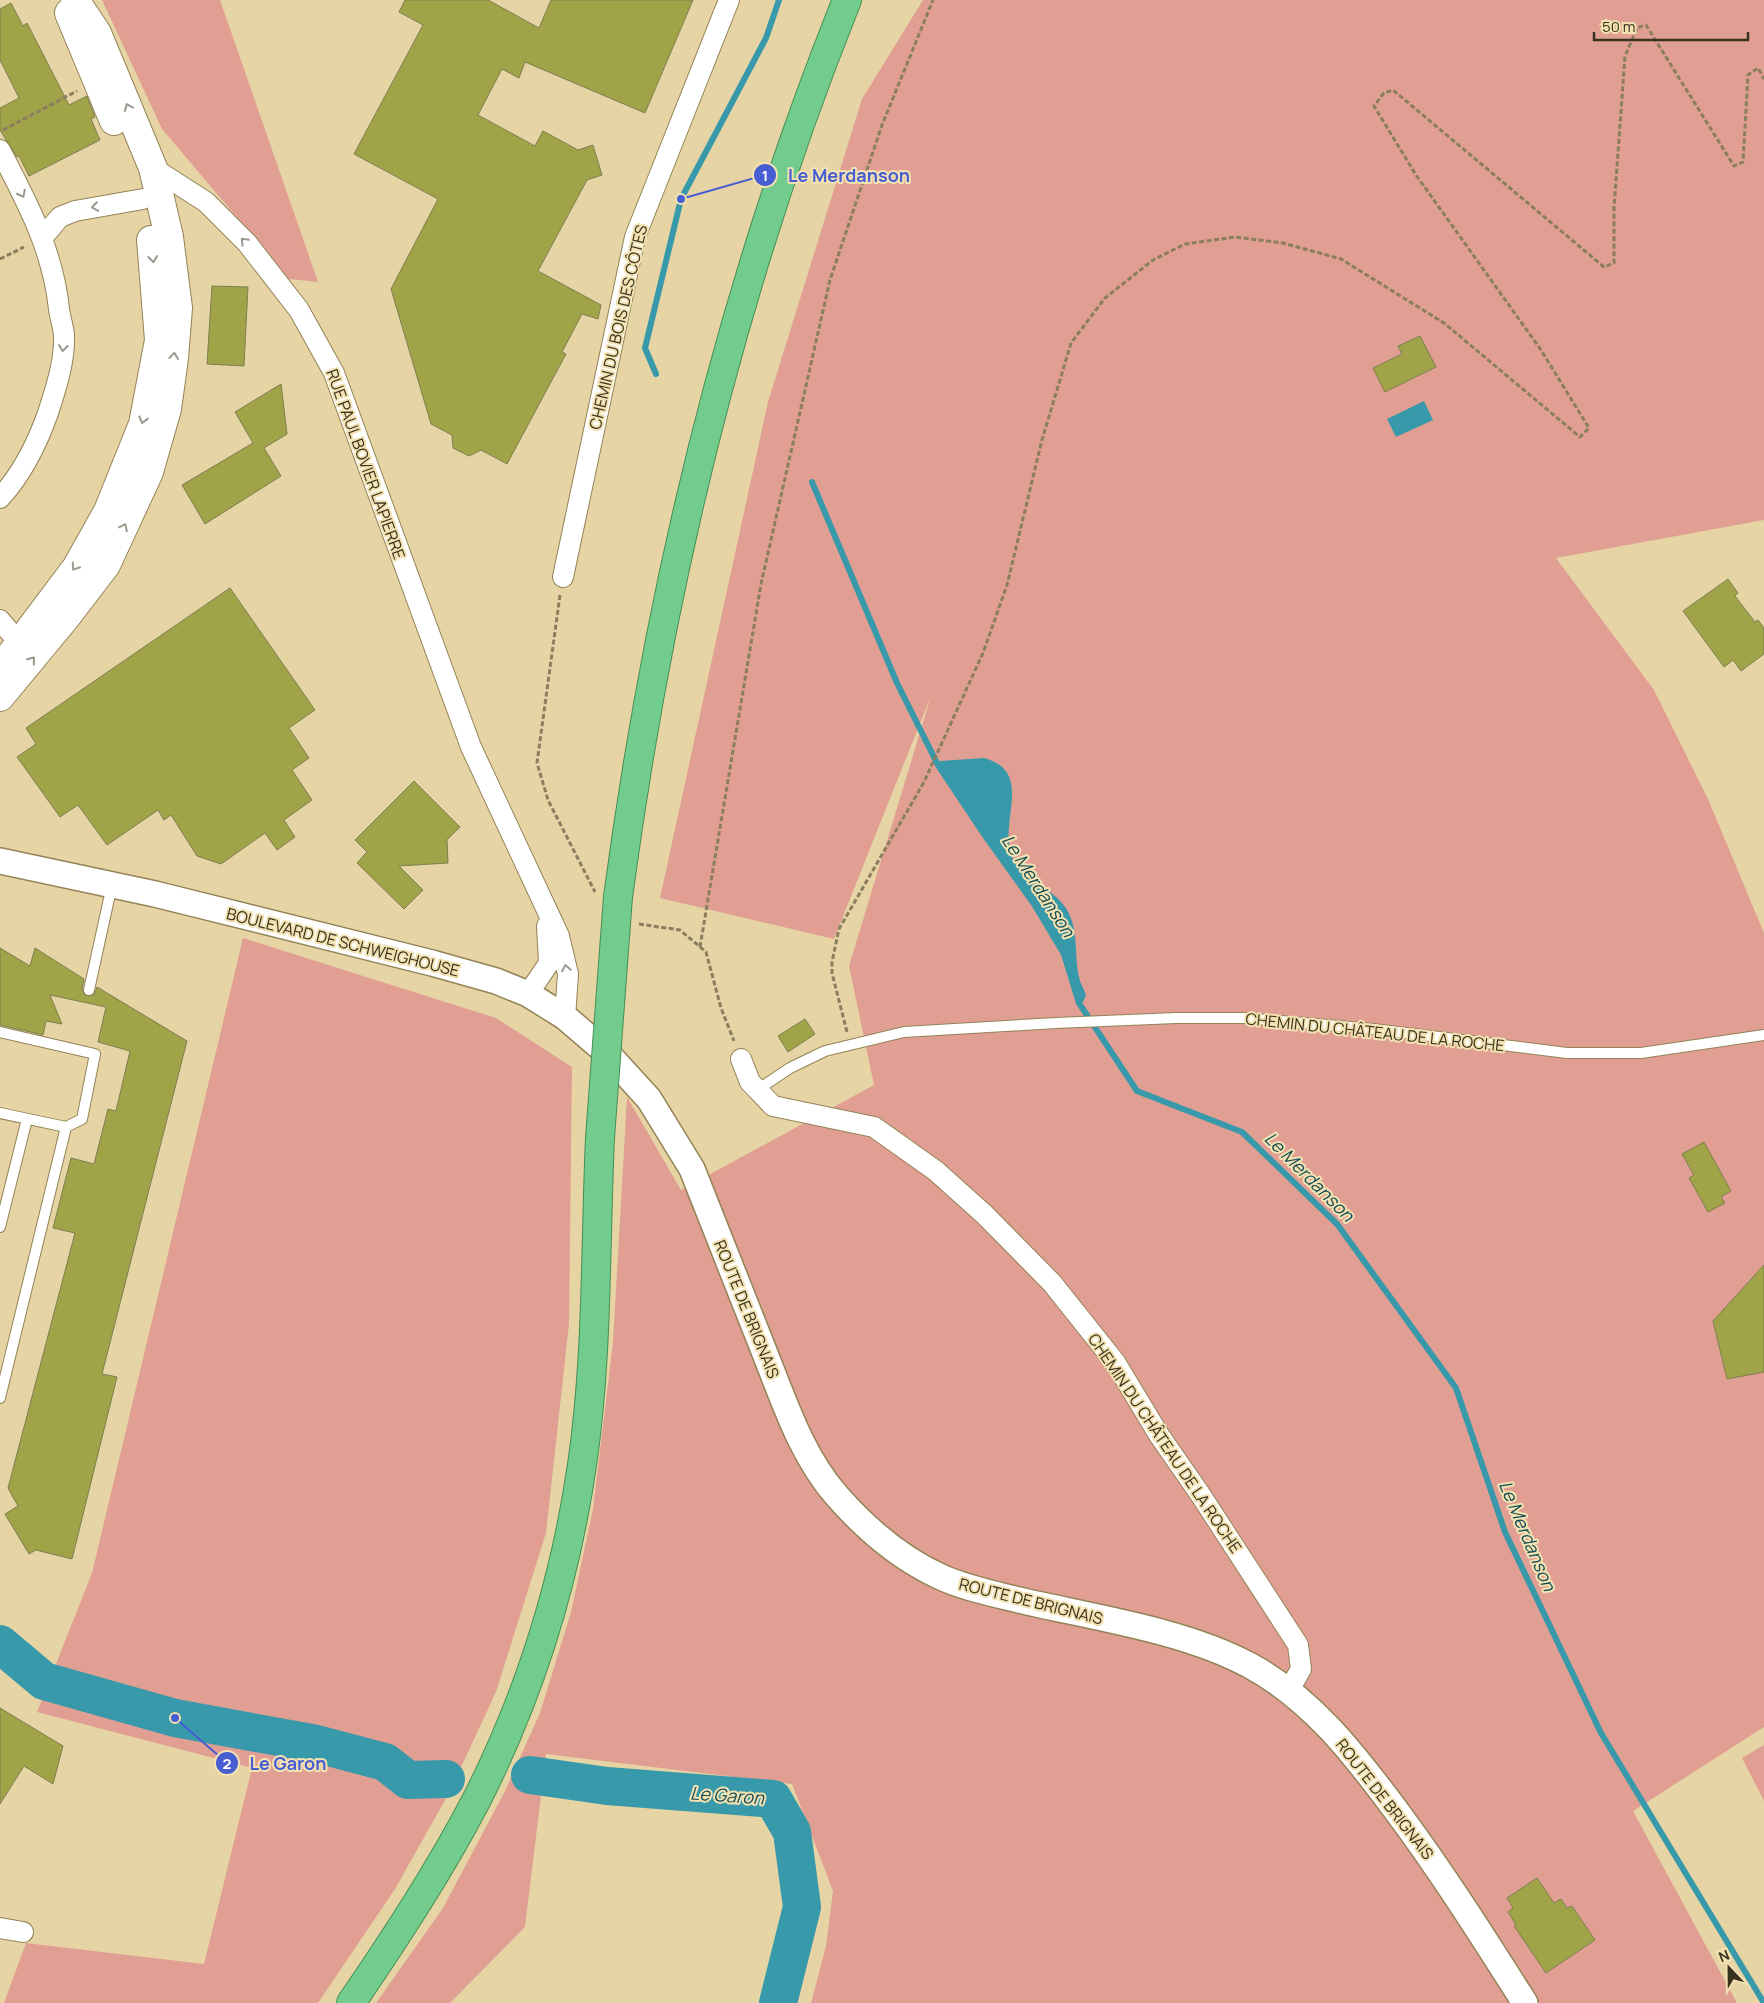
<svg xmlns="http://www.w3.org/2000/svg" width="1764" height="2003" viewBox="0 0 1764 2003" font-family="Manrope,sans-serif">
	<rect width="100%" height="100%" fill="#e6d4a5"/>
	<path fill="#e19f93" d="M 102,0 L 220,0 L 318,282 L 289,279 L 162,129 Z
		M 923,0 L 1764,0 L 1764,520 L 1556,558 L 1654,690 L 1708,799 L 1764,933 L 1764,1727 L 1633,1811 L 1737,2003 L 811,2003 L 826,1946 L 833,1891 L 792,1784 L 546,1754 L 525,1927 L 450,2003 L 376,2003 L 443,1908 L 505,1791 L 540,1713 L 571,1612 L 593,1509 L 613,1342 L 627,1097 L 681,1190 L 874,1085 L 849,966 L 931,696 L 834,939 L 660,898 L 768,402 L 862,99 Z
		M 243,938 L 496,1018 L 572,1067 L 569,1324 L 546,1533 L 496,1692 L 449,1793 L 395,1889 L 318,2003 L 4,2003 L 26,1943 L 204,1964 L 252,1768 L 37,1712 L 92,1573 Z
		M 1764,1745 L 1764,1801 L 1742,1758 Z"/>
	<path fill="#3799aa" d="M 1424,401 L 1433,420 L 1396,437 L 1387,419 Z
		M 984,758 C 1032,771 1002,816 1010,850 C 1017,881 1053,885 1067,910 C 1079,930 1074,955 1079,977 C 1080,983 1084,989 1086,995 L 1083,1002 L 1079,1003 L 1064,954 L 1034,904 L 986,837 L 938,765 L 940,761 Z"/>
	<g fill="none" stroke-linecap="round" stroke-linejoin="round">
		<path stroke="#3799aa" stroke-width="6" d="M 656,374 L 645,348 L 681,199 L 766,38 L 779,0
			M 812,482 L 897,683 L 938,765 L 986,837 L 1034,904 L 1064,954 L 1079,1003 L 1137,1091 L 1242,1132 L 1337,1224 L 1456,1388 L 1505,1532 L 1601,1733 L 1764,2003"/>
		<path stroke="#3799aa" stroke-width="38" d="M 0,1644 L 44,1681 L 175,1718 L 317,1744 L 385,1762 L 408,1780 L 446,1779
			M 530,1775 L 607,1786 L 773,1799 L 792,1832 L 802,1907 L 778,2003"/>
	</g>
	<path fill="#a0a347" stroke="#7c7f51" d="M 405,0 L 488,0 L 539,28 L 551,0 L 693,0 L 645,113 L 525,62 L 519,78 L 502,69 L 478,115 L 535,146 L 543,131 L 578,150 L 593,145 L 602,175 L 587,180 L 538,271 L 601,305 L 598,319 L 582,314 L 562,352 L 566,354 L 507,464 L 481,450 L 469,456 L 453,448 L 452,435 L 431,424 L 391,289 L 438,199 L 354,154 L 423,25 L 399,12 Z
		M 11,3 L 23,26 L 27,23 L 69,105 L 87,96 L 95,117 L 91,119 L 100,140 L 29,176 L 19,156 L 17,157 L 0,130 L 0,108 L 19,98 L 0,60 L 0,9 Z
		M 212,286 L 248,287 L 244,366 L 207,364 Z
		M 1420,336 L 1436,367 L 1385,392 L 1373,368 L 1402,354 L 1398,346 Z
		M 281,384 L 287,434 L 264,448 L 281,476 L 205,524 L 182,485 L 253,443 L 235,412 Z
		M 1728,579 L 1738,593 L 1735,596 L 1755,622 L 1758,620 L 1764,628 L 1764,654 L 1741,671 L 1733,660 L 1724,667 L 1683,611 Z
		M 230,588 L 315,710 L 289,728 L 309,758 L 292,770 L 312,800 L 284,820 L 295,837 L 277,850 L 265,833 L 221,864 L 197,856 L 171,815 L 164,820 L 158,810 L 107,845 L 78,805 L 60,817 L 17,757 L 36,744 L 26,728 Z
		M 414,781 L 460,827 L 447,840 L 448,863 L 399,866 L 423,890 L 404,909 L 357,863 L 367,852 L 355,840 Z
		M 0,948 L 30,966 L 35,948 L 84,979 L 82,989 L 85,995 L 94,995 L 97,987 L 187,1041 L 102,1374 L 117,1377 L 72,1559 L 36,1550 L 29,1554 L 5,1514 L 18,1506 L 8,1488 L 75,1233 L 53,1228 L 71,1158 L 94,1164 L 108,1109 L 116,1111 L 130,1051 L 98,1042 L 106,1007 L 50,995 L 62,1024 L 46,1021 L 43,1035 L 0,1025 Z
		M 805,1019 L 815,1034 L 788,1052 L 778,1036 Z
		M 1704,1142 L 1731,1191 L 1721,1197 L 1725,1203 L 1708,1212 L 1689,1178 L 1694,1175 L 1682,1154 Z
		M 1764,1265 L 1764,1372 L 1727,1379 L 1713,1321 Z
		M 0,1708 L 63,1746 L 53,1784 L 24,1766 L 0,1804 Z
		M 1537,1878 L 1554,1903 L 1561,1899 L 1567,1908 L 1572,1906 L 1595,1940 L 1546,1973 L 1514,1926 L 1516,1925 L 1508,1912 L 1513,1908 L 1507,1898 Z"/>
	<g fill="none" stroke-linecap="round" stroke-linejoin="round">
		<g stroke="#938356" stroke-width="12">
			<path id="service" d="M 89,990 L 112,885
				M 0,1032 L 95,1054 L 82,1119 L 66,1127 L 0,1113
				M 757,1090 L 790,1068 L 825,1051 L 904,1032 L 1056,1023 L 1176,1018 L 1245,1018 L 1374,1029 L 1567,1053 L 1641,1053 L 1764,1035
				M 0,1227 L 27,1119
				M 0,1398 L 66,1127"/>
		</g>
		<g stroke="#938356" stroke-width="22">
			<path id="minor" d="M 0,150 C 27,202 53,250 59,309 C 60,317 63,326 64,335 C 65,361 56,388 48,413 C 37,444 23,473 0,498
				M 153,168 L 206,202 L 247,243 L 299,310 L 334,373 L 471,747 L 559,936 L 568,974 L 565,1017
				M 43,237 L 60,217 L 75,211 L 143,199
				M 563,577 L 635,237 L 729,0
				M 0,620 L 19,643
				M 528,994 L 549,963 L 547,926
				M 741,1059 L 750,1082 L 773,1106 L 874,1127 L 936,1171 L 985,1215 L 1052,1283 L 1115,1362 L 1159,1435 L 1200,1494 L 1298,1645 L 1301,1669 L 1289,1690
				M 0,1928 L 23,1932"/>
		</g>
		<g stroke="#938356" stroke-width="28">
			<path id="tertiary" d="M 0,861 L 155,894 L 432,963 L 496,981 L 528,994 L 565,1017 L 607,1053 L 649,1099 L 692,1169 C 716,1230 740,1290 764,1351 C 784,1401 801,1455 837,1496 C 866,1529 901,1559 941,1577 C 965,1588 994,1594 1019,1600 C 1091,1617 1184,1630 1249,1665 C 1311,1698 1354,1754 1395,1809 C 1442,1872 1483,1937 1525,2003"/>
		</g>
		<g stroke="#938356" stroke-width="30">
			<path id="secondary" d="M 69,13 L 114,121
				M 0,669 L 76,568 L 108,511 L 143,424 L 159,340 L 151,240
				M 0,697 L 67,616 L 106,565 L 149,472 L 167,409 L 174,358 L 178,308 L 169,237 L 153,168 L 97,33 L 75,0"/>
		</g>
		<g stroke="#468e54" stroke-width="30">
			<path id="trunk" d="M 618,897 C 659,590 731,288 847,0
				M 351,2003 C 396,1937 440,1870 477,1799 C 530,1694 565,1582 582,1465 C 598,1357 595,1247 600,1138"/>
		</g>
		<path stroke="#8a7e5e" stroke-width="3" stroke-dasharray="5 2.5" stroke-linecap="butt" d="M 3,130 L 77,91
			M 0,259 L 24,247
			M 560,595 L 537,763 L 548,800 L 595,892
			M 639,924 L 680,930 L 706,952 L 721,1008 L 734,1041
			M 700,947 L 761,584 L 830,280 L 882,125 L 933,0
			M 847,1032 L 832,973 L 832,962 L 839,929 L 924,782 L 983,653 L 1007,585 L 1042,440 L 1071,343 L 1105,298 L 1153,260 L 1185,244 L 1235,237 L 1283,243 L 1341,259 L 1444,323 L 1580,437 L 1589,428 L 1541,350 L 1416,175 L 1374,106 L 1384,93 L 1393,90 L 1604,267 L 1614,263 L 1614,208 L 1625,56 L 1637,28 L 1646,25 L 1734,166 L 1743,162 L 1748,75 L 1758,68 L 1764,79"/>
		<use href="#service" stroke="#fff" stroke-width="10"/>
		<use href="#minor" stroke="#fff" stroke-width="20"/>
		<use href="#tertiary" stroke="#fff" stroke-width="25"/>
		<use href="#secondary" stroke="#fff" stroke-width="28"/>
		<use href="#trunk" stroke="#72cc8e" stroke-width="28"/>
		<g stroke="#468e54" stroke-width="30" stroke-linecap="butt">
			<path id="trunk-bridge" d="M 600,1138 L 618,897"/>
		</g>
		<use href="#trunk-bridge" stroke="#72cc8e" stroke-width="28"/>
	</g>
	<defs><path id="oneway-chevron" d="M-2-3.5L2.5 0L-2 3.5" fill="none" stroke-width="1.6" stroke-linecap="round" stroke-linejoin="round" transform="scale(1.25)"/></defs>
	<g stroke="#9b988e">
		<use href="#oneway-chevron" transform="translate(128 107) rotate(-112)"/>
		<use href="#oneway-chevron" transform="translate(22 194) rotate(63)"/>
		<use href="#oneway-chevron" transform="translate(95 207) rotate(171)"/>
		<use href="#oneway-chevron" transform="translate(244 241) rotate(-133)"/>
		<use href="#oneway-chevron" transform="translate(153 259) rotate(84)"/>
		<use href="#oneway-chevron" transform="translate(63 348) rotate(97)"/>
		<use href="#oneway-chevron" transform="translate(174 356) rotate(-84)"/>
		<use href="#oneway-chevron" transform="translate(143 420) rotate(104)"/>
		<use href="#oneway-chevron" transform="translate(124 527) rotate(-64)"/>
		<use href="#oneway-chevron" transform="translate(75 567) rotate(123)"/>
		<use href="#oneway-chevron" transform="translate(32 660) rotate(-51)"/>
		<use href="#oneway-chevron" transform="translate(566 968) rotate(-100)"/>
	</g>
	<g text-anchor="middle" stroke-width="4" stroke-linejoin="round" paint-order="stroke">
		<g font-size="16" fill="#37311e" stroke="#f3e2b1">
			<text transform="translate(618 327) rotate(-77)" y="6">CHEMIN DU BOIS DES CÔTES</text>
			<text transform="translate(366 464) rotate(70)" y="6">RUE PAUL BOVIER LAPIERRE</text>
			<text transform="translate(343 942) rotate(14)" y="6">BOULEVARD DE SCHWEIGHOUSE</text>
			<text transform="translate(1375 1032) rotate(6)" y="6">CHEMIN DU CHÂTEAU DE LA ROCHE</text>
			<text transform="translate(747 1309) rotate(68)" y="6">ROUTE DE BRIGNAIS</text>
			<text transform="translate(1165 1443) rotate(56)" y="6">CHEMIN DU CHÂTEAU DE LA ROCHE</text>
			<text transform="translate(1031 1601) rotate(14)" y="6">ROUTE DE BRIGNAIS</text>
			<text transform="translate(1385 1799) rotate(52)" y="6">ROUTE DE BRIGNAIS</text>
		</g>
		<g font-size="18" font-style="italic" fill="#154d56" stroke="#f3e2b1">
			<text transform="translate(1038 886) rotate(57)" y="6">Le Merdanson</text>
			<text transform="translate(1309 1177) rotate(45)" y="6">Le Merdanson</text>
			<text transform="translate(1527 1536) rotate(67)" y="6">Le Merdanson</text>
			<text transform="translate(727 1796) rotate(4)" y="6">Le Garon</text>
		</g>
	</g>
	<path fill="none" stroke="#475dd2" stroke-width="2" d="M681 199L765 175M175 1718L227 1763"/>
	<g fill="#475dd2" stroke="#f3e2b1" stroke-width="2">
		<circle cx="681" cy="199" r="5"/>
		<circle cx="175" cy="1718" r="5"/>
		<circle cx="765" cy="175" r="12"/>
		<circle cx="227" cy="1763" r="12"/>
	</g>
	<g font-size="15" text-anchor="middle" font-weight="bold" fill="#fff">
		<text x="765" y="181">1</text>
		<text x="227" y="1769">2</text>
	</g>
	<g font-size="18" text-anchor="middle" font-weight="bold" fill="#475dd2" stroke="#f3e2b1" stroke-width="4" stroke-linejoin="round" paint-order="stroke">
		<text x="849" y="182">Le Merdanson</text>
		<text x="288" y="1770">Le Garon</text>
	</g>
	<g transform="translate(1729 1968) rotate(338)" stroke="#f3e2b1" stroke-width="4" paint-order="stroke">
	<path d="M0-4L9 19L0 12L-9 19Z" fill="#37311e"/>
	<text y="-8" font-size="14" font-weight="bold" text-anchor="middle" fill="#37311e">N</text>
	</g>
	<path d="M1594 32v8h154v-8" fill="none" stroke="#37311e" stroke-width="2.5"/>
	<text x="1602" y="32" font-size="15" fill="#37311e" stroke="#f3e2b1" stroke-width="4" paint-order="stroke">50 m</text>
</svg>
